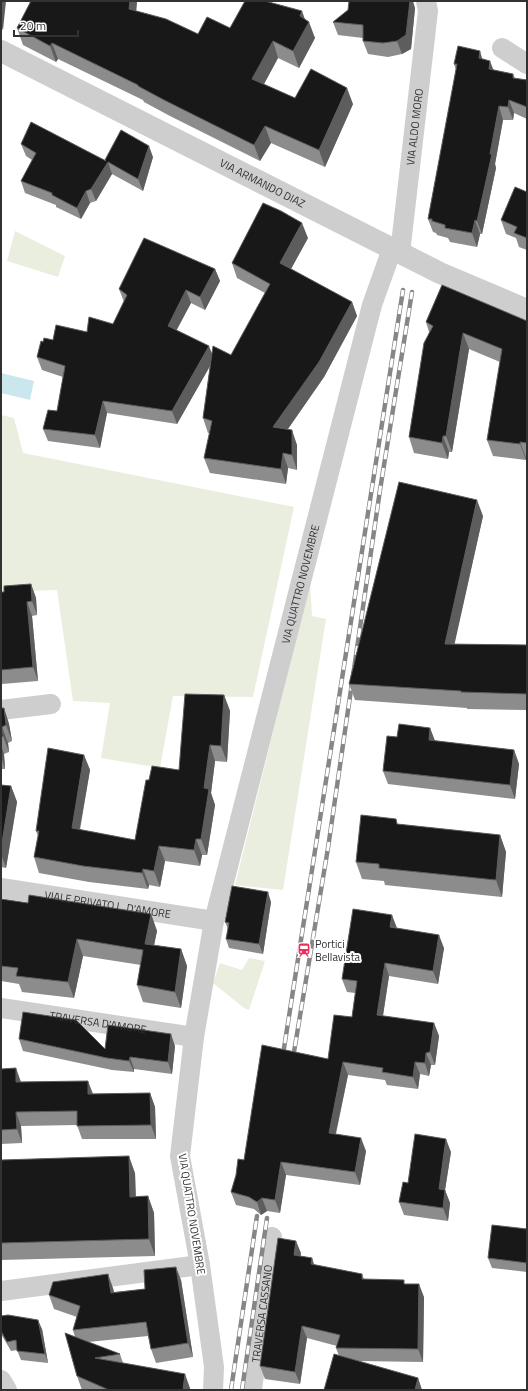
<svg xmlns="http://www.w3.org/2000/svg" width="528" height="1391" viewBox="0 0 528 1391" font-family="'Titillium Web',sans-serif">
	<rect width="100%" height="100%" fill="#fff"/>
	<path fill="#eaeedf" d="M 15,231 L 65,256 L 58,277 L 7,261 Z
		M 1,415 L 14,418 L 23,453 L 294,507 L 253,697 L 173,696 L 160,768 L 101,758 L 110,703 L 73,701 L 57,590 L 1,592 Z
		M 310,583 L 312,616 L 326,619 L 283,890 L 235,885 Z
		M 249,958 L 265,961 L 249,1010 L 244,1008 L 213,983 L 220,963 L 242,970 Z"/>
	<path fill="#cbe7ee" d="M 1,373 L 34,381 L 30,400 L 1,393 Z"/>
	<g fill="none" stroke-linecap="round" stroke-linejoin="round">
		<g stroke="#cecece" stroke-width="20">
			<path d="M 502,48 L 527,64"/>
			<path id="s1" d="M 400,253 L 428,11 L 426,1"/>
			<path d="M 1,710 L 51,704"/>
			<path id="s2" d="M 1,888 L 214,921"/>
			<path id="s3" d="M 1,1008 L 194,1037"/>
			<path d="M 1,1291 L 200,1265"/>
			<path d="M 1,1380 L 7,1390"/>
			<path id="s4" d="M 213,1390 L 214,1367 L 200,1265 L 180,1156 L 194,1037 L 214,921 L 372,305 L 392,249"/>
			<path id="s5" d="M 252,1390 L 272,1237"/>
		</g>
		<path stroke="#cecece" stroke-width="22" id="s6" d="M 1,51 L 440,273 L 527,310"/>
		<g stroke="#868686" stroke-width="4.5">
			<path id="rail" d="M 282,1061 L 403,290
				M 292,1064 L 328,848 L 380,490 L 412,292
				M 231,1390 L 257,1216
				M 242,1390 L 267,1218"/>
		</g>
		<use href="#rail" stroke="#fff" stroke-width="3" stroke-dasharray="9" stroke-linecap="butt"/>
	</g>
	<path fill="#8c8c8c" d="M 1,1 L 3,30 L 1,28 Z
		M 29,1 L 137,1 L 136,11 L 198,34 L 230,28 L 305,19 L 315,38 L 299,68 L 278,58 L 264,84 L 295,98 L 353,104 L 325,167 L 271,143 L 260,161 L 170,116 L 144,102 L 143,100 L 58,59 L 56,62 L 23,45 L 17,28 L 30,3 Z
		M 415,8 L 411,49 L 402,54 L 388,57 L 368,54 L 363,41 L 363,38 L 338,35 L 333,22 L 348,10 Z
		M 482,59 L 494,70 L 513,74 L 515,78 L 527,80 L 527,119 L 514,113 L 513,120 L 503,120 L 495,164 L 496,168 L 482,234 L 480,234 L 477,247 L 450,242 L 448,238 L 437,235 L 436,233 L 433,232 L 428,219 L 456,70 L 454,64 Z
		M 21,144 L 105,160 L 153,157 L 143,191 L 112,174 L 96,201 L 90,203 L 81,219 L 56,207 L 56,205 L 25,193 L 21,181 L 32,160 L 26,156 Z
		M 527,192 L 527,250 L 519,247 L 516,238 L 506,234 L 501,220 Z
		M 308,238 L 291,269 L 352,302 L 357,316 L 324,377 L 287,430 L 297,445 L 297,470 L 288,468 L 286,484 L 210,473 L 204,458 L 210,433 L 208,433 L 203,418 L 210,366 L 177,424 L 107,413 L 100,448 L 48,441 L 43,429 L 57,411 L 63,377 L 42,370 L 37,357 L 43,342 L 53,340 L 87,332 L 113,324 L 124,302 L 119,289 L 215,269 L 220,281 L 205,310 L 191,303 L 176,330 L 212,353 L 231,355 L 265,293 L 237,278 L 232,263 Z
		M 527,321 L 527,458 L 526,458 L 526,460 L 493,456 L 487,440 L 500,362 L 469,349 L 452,452 L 449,452 L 448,459 L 414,453 L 409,437 L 429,332 L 426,322 Z
		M 483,516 L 454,644 L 527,645 L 527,710 L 467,709 L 467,708 L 355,700 L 349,684 Z
		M 31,584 L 36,598 L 37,615 L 32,616 L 38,681 L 2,684 L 1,680 L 1,592 L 4,592 Z
		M 224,695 L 230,711 L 227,762 L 215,761 L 211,793 L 215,805 L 207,855 L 202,855 L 200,866 L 165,861 L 160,887 L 149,885 L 148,889 L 89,882 L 39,873 L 34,857 L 38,836 L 36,831 L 84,755 L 90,770 L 80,830 L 135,840 L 149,780 L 179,770 Z
		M 1,708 L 4,708 L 9,724 L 12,741 L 8,743 L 9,752 L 4,754 L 5,769 L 1,769 Z
		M 430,728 L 435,741 L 514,750 L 519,764 L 515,799 L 388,784 L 383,771 Z
		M 1,785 L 11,786 L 17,802 L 6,868 L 1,867 Z
		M 396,819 L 397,824 L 500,835 L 506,852 L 502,897 L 385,885 L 384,881 L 362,879 L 356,862 Z
		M 1,899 L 28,903 L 151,914 L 157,931 L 154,945 L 181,949 L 187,966 L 181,1008 L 143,1002 L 137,985 L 141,965 L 83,956 L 74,998 L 22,992 L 19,984 L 1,981 Z
		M 271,902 L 263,954 L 229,948 L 226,939 L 228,929 L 225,922 Z
		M 397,928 L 444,948 L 438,984 L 389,976 L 383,1016 L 434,1023 L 439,1036 L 435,1065 L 431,1065 L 429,1076 L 420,1074 L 418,1089 L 387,1085 L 385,1080 L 348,1075 L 336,1134 L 366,1151 L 360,1185 L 286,1175 L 280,1213 L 267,1211 L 261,1215 L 254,1209 L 236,1205 L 231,1192 L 244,1160 L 328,1059 L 352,1017 L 355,993 L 347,992 L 342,979 Z
		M 19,1039 L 105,1049 L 175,1046 L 172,1074 L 134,1069 L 134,1072 L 112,1070 L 23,1051 Z
		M 1,1069 L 20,1082 L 93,1094 L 150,1093 L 155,1107 L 156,1139 L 82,1139 L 77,1125 L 21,1126 L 22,1143 L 1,1144 Z
		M 451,1152 L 445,1190 L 450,1203 L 448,1221 L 404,1215 L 399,1202 L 408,1183 Z
		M 1,1160 L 135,1173 L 136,1197 L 148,1196 L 154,1213 L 155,1256 L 1,1260 Z
		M 527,1229 L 527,1272 L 492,1268 L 488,1258 Z
		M 301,1253 L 300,1256 L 312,1258 L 314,1265 L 362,1274 L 364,1279 L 406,1284 L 424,1297 L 423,1362 L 357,1361 L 418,1378 L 422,1390 L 325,1390 L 339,1356 L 336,1348 L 337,1346 L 307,1338 L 300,1384 L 265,1379 L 260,1366 Z
		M 181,1280 L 193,1357 L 156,1363 L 151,1349 L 148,1336 L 88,1342 L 120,1354 L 123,1363 L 190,1388 L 190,1390 L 82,1390 L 77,1376 L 75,1337 L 73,1330 L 77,1317 L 54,1309 L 49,1295 L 113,1288 L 114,1292 L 145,1289 Z
		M 1,1316 L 42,1329 L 48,1363 L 21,1360 L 17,1350 L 11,1351 L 1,1334 Z"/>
	<path fill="#5d5d5d" d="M 1,1 L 6,1 L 3,30 L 1,23 Z
		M 130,1 L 137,1 L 135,26 L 129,9 Z
		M 410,1 L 413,1 L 415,8 L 411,49 L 402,54 L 397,41 Z
		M 302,11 L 307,25 L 309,22 L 315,38 L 299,68 L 293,51 L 300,16 Z
		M 273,41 L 278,58 L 258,95 L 252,79 Z
		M 52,43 L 58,59 L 56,62 L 50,46 Z
		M 480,51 L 484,65 L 479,58 Z
		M 490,61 L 495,74 L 489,69 Z
		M 347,88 L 353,104 L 325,167 L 319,150 Z
		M 509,100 L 514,113 L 513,120 L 508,107 Z
		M 499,106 L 503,120 L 495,164 L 496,168 L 482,234 L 477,221 Z
		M 265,126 L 271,143 L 260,161 L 254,145 Z
		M 149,146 L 153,157 L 143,191 L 138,179 Z
		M 108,162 L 112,174 L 96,201 L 91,189 Z
		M 86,191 L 90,203 L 81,219 L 77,208 Z
		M 475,220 L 480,234 L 477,247 L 472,233 Z
		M 302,223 L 308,238 L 286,278 L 280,263 Z
		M 215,269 L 220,281 L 205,310 L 200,297 Z
		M 186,290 L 191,303 L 172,339 L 168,326 Z
		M 352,302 L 357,316 L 324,377 L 279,442 L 273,427 Z
		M 463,333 L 469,349 L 452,452 L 446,436 Z
		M 209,346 L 214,359 L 177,424 L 172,411 Z
		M 103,401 L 107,413 L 100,448 L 95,435 Z
		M 292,430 L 297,445 L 297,470 L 292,455 Z
		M 443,436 L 449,452 L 448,459 L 442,443 Z
		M 520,442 L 526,458 L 526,460 L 520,444 Z
		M 283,453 L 288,468 L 286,484 L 281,469 Z
		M 477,500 L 483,516 L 451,660 L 445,644 Z
		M 31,584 L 36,598 L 37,615 L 32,601 Z
		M 27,602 L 32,616 L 38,681 L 33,667 Z
		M 224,695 L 230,711 L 227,762 L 221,746 Z
		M 4,708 L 9,724 L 12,741 L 6,725 Z
		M 2,727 L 8,743 L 9,752 L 3,736 Z
		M 430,728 L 435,741 L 429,740 Z
		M 1,745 L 4,754 L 5,769 L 1,756 Z
		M 210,745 L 215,761 L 211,793 L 215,805 L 207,855 L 201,839 L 204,788 Z
		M 514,750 L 519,764 L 515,799 L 510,785 Z
		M 84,755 L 90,770 L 77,844 L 72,828 Z
		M 11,786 L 17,802 L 6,868 L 1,854 L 1,849 Z
		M 500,835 L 506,852 L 502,897 L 496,880 Z
		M 196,839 L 202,855 L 200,866 L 194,850 Z
		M 159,846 L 165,861 L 160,887 L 154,871 Z
		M 143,869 L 149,885 L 148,889 L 142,873 Z
		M 268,892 L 271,902 L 263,954 L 259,944 Z
		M 151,914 L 157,931 L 151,960 L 145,944 Z
		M 392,915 L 397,928 L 390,927 Z
		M 439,935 L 444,948 L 438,984 L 433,971 Z
		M 77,939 L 83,956 L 74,998 L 68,982 Z
		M 181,949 L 187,966 L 181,1008 L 175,992 Z
		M 385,963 L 389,976 L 381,1028 L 377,1015 Z
		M 434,1023 L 439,1036 L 435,1065 L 430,1052 Z
		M 171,1034 L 175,1046 L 172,1074 L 168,1062 Z
		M 426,1053 L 431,1065 L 429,1076 L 425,1063 Z
		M 130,1057 L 134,1069 L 134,1072 L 129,1061 Z
		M 343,1062 L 348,1075 L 333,1146 L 329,1133 Z
		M 415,1062 L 420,1074 L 418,1089 L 413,1077 Z
		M 16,1068 L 21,1082 L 16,1082 Z
		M 88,1081 L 93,1094 L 88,1094 Z
		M 150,1093 L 155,1107 L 156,1139 L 151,1125 Z
		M 16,1112 L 21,1126 L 22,1143 L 17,1129 Z
		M 361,1138 L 366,1151 L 360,1185 L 355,1172 Z
		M 446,1139 L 451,1152 L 445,1190 L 450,1203 L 448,1221 L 443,1208 L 439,1189 Z
		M 129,1156 L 135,1173 L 136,1214 L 130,1197 Z
		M 281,1162 L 286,1175 L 280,1213 L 275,1200 Z
		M 148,1196 L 154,1213 L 155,1256 L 149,1239 Z
		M 262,1198 L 267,1211 L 261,1215 L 257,1202 Z
		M 296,1241 L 301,1253 L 299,1268 L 294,1255 Z
		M 312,1258 L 316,1271 L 311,1264 Z
		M 176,1267 L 181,1280 L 193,1357 L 188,1343 Z
		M 108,1274 L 113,1288 L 116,1306 L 111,1293 Z
		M 419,1284 L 424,1297 L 423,1362 L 418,1349 Z
		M 38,1320 L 42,1329 L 48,1363 L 45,1354 Z
		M 302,1326 L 307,1338 L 300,1384 L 295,1372 Z
		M 185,1374 L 190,1388 L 190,1390 L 183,1390 Z
		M 418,1378 L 422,1390 L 415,1390 Z"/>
	<path fill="#181818" stroke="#5d5d5d" d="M 31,1 L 130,1 L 129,9 L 166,19 L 198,34 L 207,17 L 230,28 L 245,1 L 265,1 L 302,11 L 300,16 L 309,22 L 293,51 L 273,41 L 252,79 L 295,98 L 311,69 L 347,88 L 319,150 L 265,126 L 254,145 L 164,100 L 138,86 L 138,85 L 52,43 L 50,46 L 17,28 Z
		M 349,1 L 410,1 L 406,35 L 397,41 L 383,43 L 363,41 L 363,25 L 333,22 L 348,10 Z
		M 458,46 L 480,51 L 479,58 L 490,61 L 489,69 L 513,74 L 513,78 L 527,80 L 527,107 L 509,100 L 508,107 L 499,106 L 490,154 L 492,154 L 477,221 L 475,220 L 472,233 L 445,228 L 445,225 L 432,221 L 432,219 L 428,219 L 457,64 L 454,64 Z
		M 31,122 L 106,161 L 105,160 L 121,130 L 149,146 L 138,179 L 108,162 L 91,189 L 86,191 L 77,208 L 52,195 L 52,193 L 21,181 L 36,153 L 21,144 Z
		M 515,187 L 527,192 L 527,238 L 514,233 L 517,227 L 501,220 Z
		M 263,203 L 281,211 L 302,223 L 280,263 L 352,302 L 319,362 L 273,427 L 292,430 L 292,455 L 283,453 L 281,469 L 204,458 L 212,421 L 203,418 L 213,346 L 231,355 L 270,284 L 232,263 Z
		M 144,238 L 215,269 L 200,297 L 186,290 L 168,326 L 209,346 L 172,411 L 103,401 L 95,435 L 43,429 L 48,410 L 57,411 L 65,366 L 37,357 L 41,341 L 43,342 L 44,338 L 53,340 L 56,325 L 87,332 L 89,317 L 113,324 L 127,295 L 119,289 Z
		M 442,285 L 527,321 L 527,443 L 520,442 L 520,444 L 487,440 L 502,349 L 463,333 L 446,436 L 443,436 L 442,443 L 409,437 L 424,343 L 433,326 L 426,322 Z
		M 399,482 L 477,500 L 445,644 L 527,645 L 527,694 L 461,692 L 461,691 L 349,684 Z
		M 31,584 L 32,601 L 27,602 L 33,667 L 1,670 L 1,592 L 4,592 L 4,586 Z
		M 185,694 L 224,695 L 221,746 L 210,745 L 204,788 L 209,789 L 201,839 L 196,839 L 194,850 L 159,846 L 154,871 L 143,869 L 142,873 L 83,866 L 34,857 L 39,831 L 36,831 L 48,748 L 84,755 L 72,828 L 135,840 L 146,780 L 149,780 L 152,766 L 179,770 Z
		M 1,708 L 4,708 L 6,725 L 2,727 L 3,736 L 1,737 Z
		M 399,724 L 430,728 L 429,740 L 514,750 L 510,785 L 383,771 L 387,736 L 397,737 Z
		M 1,785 L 11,786 L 1,849 Z
		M 361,815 L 396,819 L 397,824 L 500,835 L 496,880 L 379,868 L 379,864 L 356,862 Z
		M 232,886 L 268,892 L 259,944 L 226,939 L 229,923 L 225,922 Z
		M 29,895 L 151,914 L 145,944 L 181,949 L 175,992 L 137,985 L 143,950 L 77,939 L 68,982 L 16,976 L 18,968 L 1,966 L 1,899 L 28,903 Z
		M 353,909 L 392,915 L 390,927 L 439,935 L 433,971 L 385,963 L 377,1015 L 434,1023 L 430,1052 L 426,1053 L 425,1063 L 415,1062 L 413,1077 L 382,1072 L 383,1068 L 343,1062 L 329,1133 L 361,1138 L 355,1172 L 281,1162 L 275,1200 L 262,1198 L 257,1202 L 249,1197 L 231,1192 L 236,1175 L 238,1159 L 244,1160 L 262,1045 L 328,1059 L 334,1015 L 352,1017 L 357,981 L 342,979 Z
		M 23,1012 L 76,1020 L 105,1049 L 108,1025 L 171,1034 L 168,1062 L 130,1057 L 129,1061 L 107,1058 L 19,1039 Z
		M 16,1068 L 16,1082 L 88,1081 L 88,1094 L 150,1093 L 151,1125 L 77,1126 L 77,1111 L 16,1112 L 17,1129 L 1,1130 L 1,1069 Z
		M 415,1134 L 446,1139 L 439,1189 L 445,1190 L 443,1208 L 399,1202 L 403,1182 L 408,1183 Z
		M 129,1156 L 130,1197 L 148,1196 L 149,1239 L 1,1243 L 1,1160 Z
		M 492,1225 L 527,1229 L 527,1263 L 488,1258 Z
		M 278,1238 L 296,1241 L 294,1255 L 312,1258 L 311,1264 L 362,1274 L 362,1279 L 404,1280 L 404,1284 L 419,1284 L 418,1349 L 336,1348 L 340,1335 L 302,1326 L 295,1372 L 260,1366 Z
		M 176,1267 L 188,1343 L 151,1349 L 146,1322 L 73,1330 L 80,1306 L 49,1295 L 53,1282 L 108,1274 L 111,1293 L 145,1289 L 144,1270 Z
		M 8,1315 L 38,1320 L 45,1354 L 17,1351 L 16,1340 L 7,1342 L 1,1331 L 1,1316 Z
		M 65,1333 L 120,1354 L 95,1358 L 185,1374 L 183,1390 L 109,1390 L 77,1376 Z
		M 334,1354 L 418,1378 L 415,1390 L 324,1390 Z"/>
	<defs>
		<g id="station-bare" transform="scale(1.08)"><path d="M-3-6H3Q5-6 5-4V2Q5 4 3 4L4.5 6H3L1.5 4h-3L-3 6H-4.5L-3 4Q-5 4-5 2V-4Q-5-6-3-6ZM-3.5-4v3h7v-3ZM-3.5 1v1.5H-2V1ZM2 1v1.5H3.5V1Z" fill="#ec305e" stroke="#fff" stroke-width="2.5" paint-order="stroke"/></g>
	</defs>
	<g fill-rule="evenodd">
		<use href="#station-bare" x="304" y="950"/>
	</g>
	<g text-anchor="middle" stroke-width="4" stroke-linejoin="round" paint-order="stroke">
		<g font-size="11" fill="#313131" stroke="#fff">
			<text dy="4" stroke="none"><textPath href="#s1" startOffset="127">VIA ALDO MORO</textPath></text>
			<text dy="4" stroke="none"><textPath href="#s6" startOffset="293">VIA ARMANDO DIAZ</textPath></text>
			<text dy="4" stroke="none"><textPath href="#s4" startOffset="822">VIA QUATTRO NOVEMBRE</textPath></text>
			<text dy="4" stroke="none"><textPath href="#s2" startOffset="108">VIALE PRIVATO L. D'AMORE</textPath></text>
			<text dy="4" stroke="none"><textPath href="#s3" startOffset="98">TRAVERSA D'AMORE</textPath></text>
			<text transform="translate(192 1214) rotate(81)" y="4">VIA QUATTRO NOVEMBRE</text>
			<text dy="4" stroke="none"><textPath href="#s5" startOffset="77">TRAVERSA CASSANO</textPath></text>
		</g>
		<g font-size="11" fill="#313131" stroke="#fff" text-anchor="start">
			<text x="315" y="948">Portici<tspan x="315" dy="13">Bellavista</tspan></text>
		</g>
	</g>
	<rect width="528" height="1391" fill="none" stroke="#313131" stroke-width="4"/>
	<path d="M14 30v6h64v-6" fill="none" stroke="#313131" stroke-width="2"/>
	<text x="20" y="30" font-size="12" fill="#313131" stroke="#ffffff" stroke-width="3" paint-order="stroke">20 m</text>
</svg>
